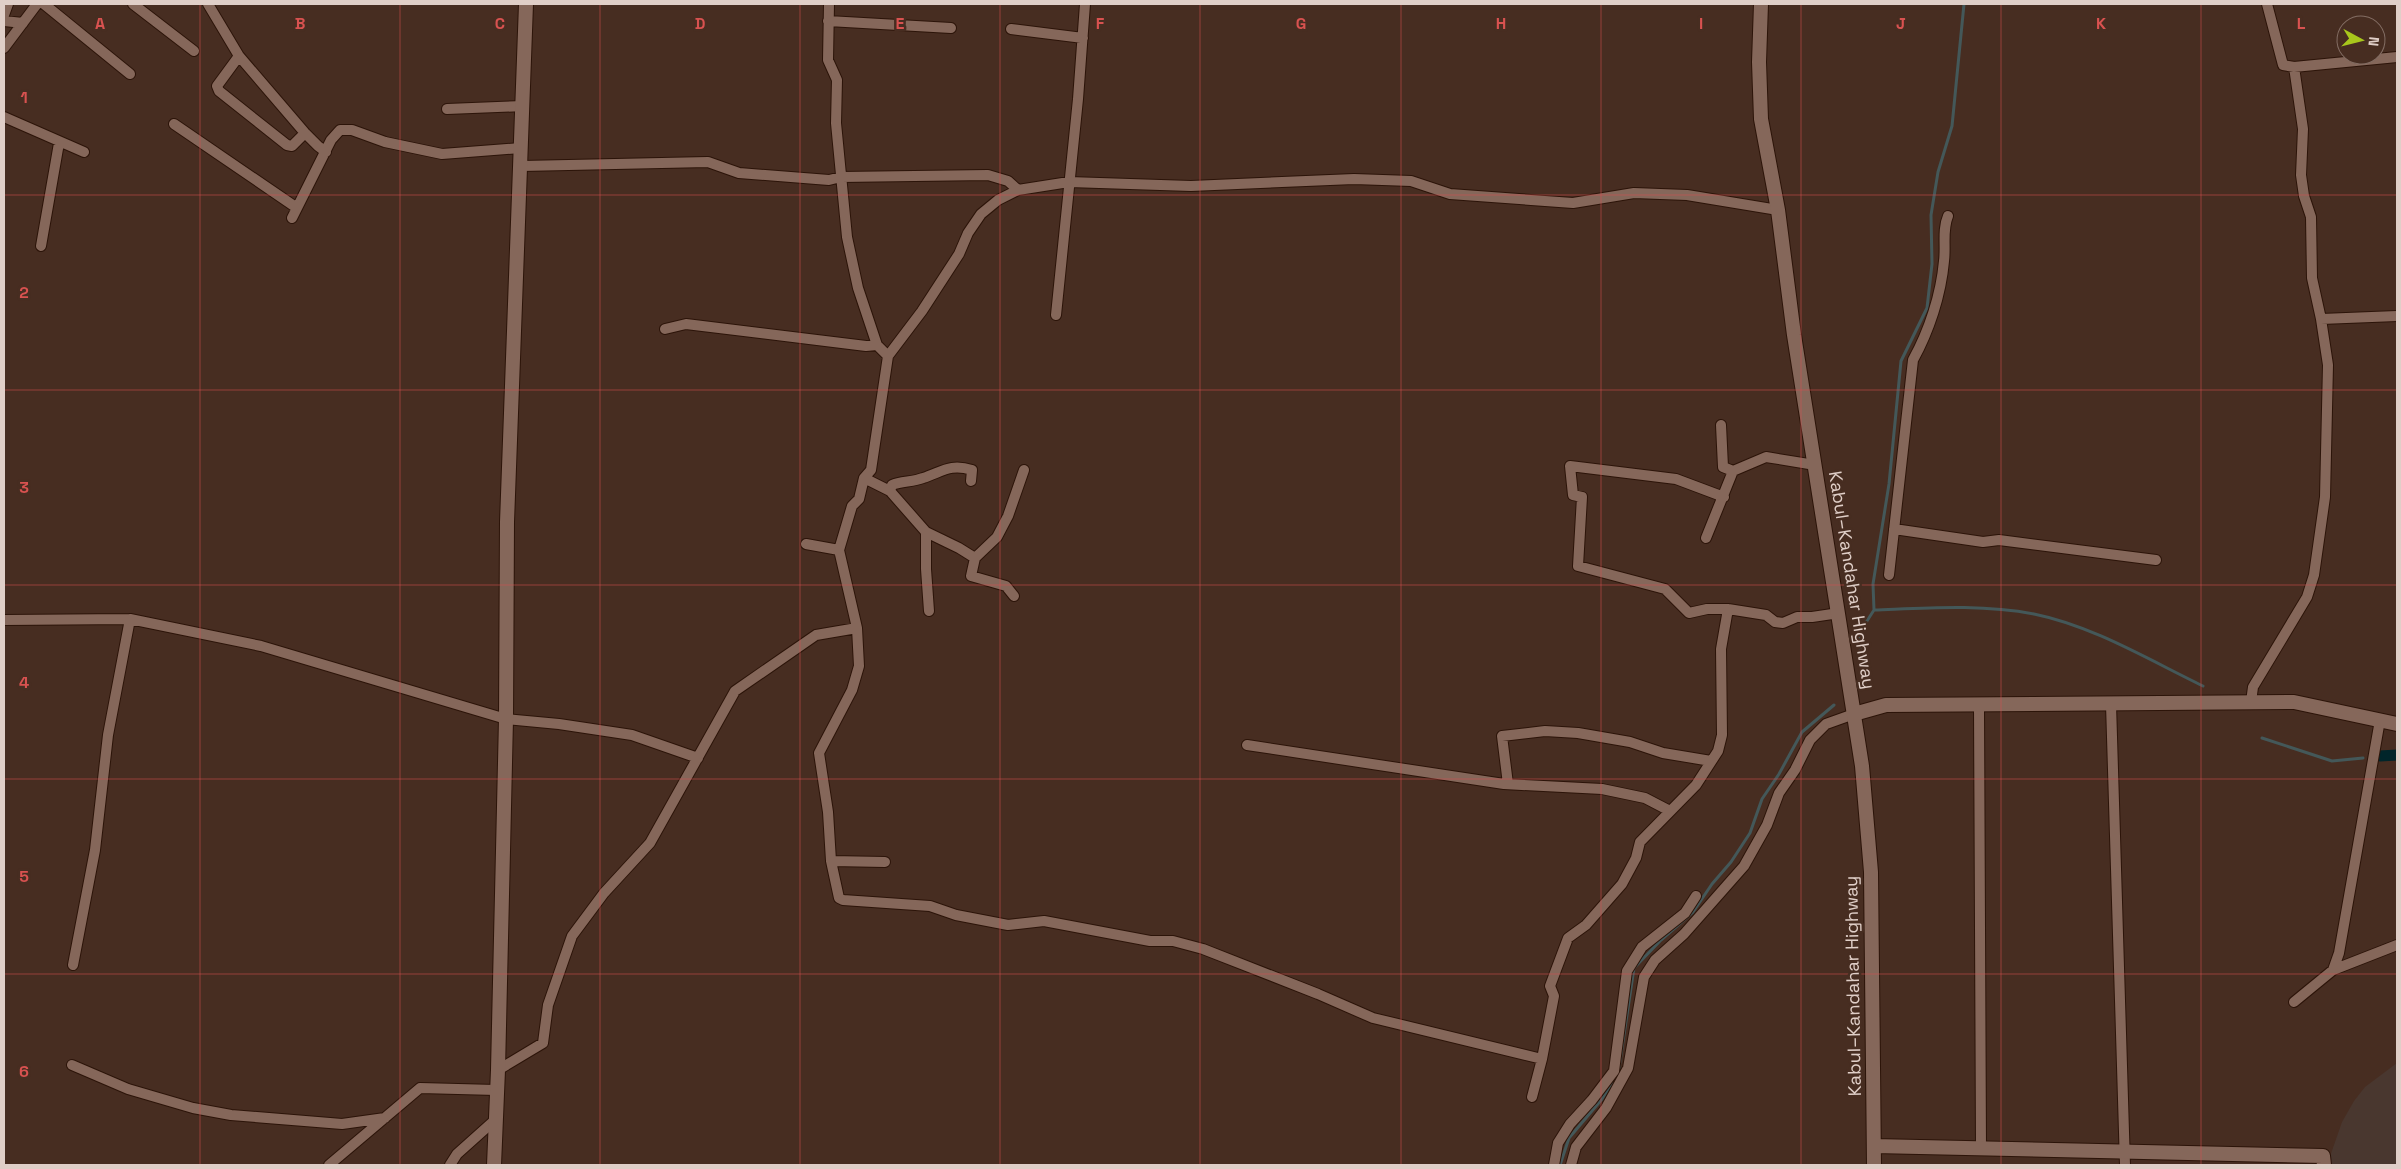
<svg xmlns="http://www.w3.org/2000/svg" width="2401" height="1169" viewBox="0 0 2401 1169" font-family="'Space Grotesk',sans-serif">
	<rect width="100%" height="100%" fill="#472d21"/>
	<path fill="#49372f" d="M 2397,1063 L 2397,1165 L 2327,1165 L 2342,1122 L 2354,1101 L 2365,1087 Z"/>
	<g fill="none" stroke-linecap="round" stroke-linejoin="round">
		<path stroke="#445859" stroke-width="3" d="M 1874,610 C 1928,608 1981,604 2034,614 C 2093,626 2149,660 2203,686
			M 1866,686 L 1858,635 L 1874,610 L 1873,584 L 1889,484 L 1901,361 L 1927,308 L 1932,264 L 1931,215 L 1938,172 L 1952,126 L 1964,4
			M 2262,738 L 2332,761 L 2363,758
			M 1619,1068 L 1634,968 L 1661,940 L 1693,912 L 1712,884 L 1731,862 L 1750,833 L 1762,799 L 1779,774 L 1802,732 L 1834,705
			M 1560,1165 L 1569,1138 L 1602,1099 L 1615,1078"/>
		<path stroke="#01252a" stroke-width="11" d="M 2380,756 L 2397,755"/>
		<g stroke="#2c1409" stroke-width="12">
			<path id="street" d="M 44,4 L 130,74
				M 133,4 L 194,51
				M 208,4 L 239,56 L 305,133 L 318,146 L 326,152
				M 829,4 L 828,60 L 837,80 L 836,123 L 847,237 L 858,288 L 877,345 L 888,356
				M 2267,4 L 2283,65 L 2294,67 L 2397,57
				M 4,15 L 8,4
				M 4,21 L 23,23
				M 828,21 L 951,28
				M 1011,29 L 1083,38
				M 4,48 L 37,4
				M 239,56 L 217,86 L 219,91 L 287,145 L 292,146 L 305,133
				M 447,109 L 524,106
				M 4,117 L 84,152
				M 174,124 L 297,208
				M 522,166 L 708,162 L 739,173 L 829,180 L 841,177 L 988,175 L 1008,181 L 1018,190
				M 292,218 L 331,140 L 340,130 L 352,130 L 385,142 L 442,154 L 521,148
				M 41,246 L 59,143
				M 1056,315 L 1078,99 L 1085,4
				M 2321,319 L 2397,316
				M 665,329 L 686,324 L 866,346 L 877,345
				M 1721,425 L 1723,467 L 1733,471
				M 864,478 L 890,491 L 926,532 L 959,548 L 975,558
				M 890,491 L 892,485 C 901,481 913,482 923,478 C 942,472 950,463 972,470 L 971,481
				M 1724,497 L 1676,479 L 1570,466 L 1573,495 L 1582,497 L 1578,566 L 1665,589 L 1689,613 L 1707,609 L 1728,609 L 1766,615 L 1775,622 L 1783,623 L 1797,617 L 1812,617 L 1839,613
				M 1894,529 L 1983,542 L 1999,540 L 2156,560
				M 926,532 L 926,569 L 929,611
				M 1706,538 L 1733,471 L 1766,457 L 1815,465
				M 806,544 L 839,550
				M 1889,575 L 1913,360 C 1929,331 1941,295 1944,261 C 1946,246 1942,230 1948,216
				M 1014,596 L 1006,586 L 971,576 L 975,558 L 997,537 L 1008,516 L 1024,470
				M 4,620 L 130,619 L 261,646 L 506,719 L 559,724 L 632,735 L 698,758
				M 2251,702 L 2253,687 L 2307,597 L 2314,575 L 2325,497 L 2328,365 L 2321,319 L 2312,278 L 2311,217 L 2304,196 L 2301,175 L 2303,129 L 2294,67
				M 2111,704 L 2125,1165
				M 1979,706 L 1981,1148
				M 1247,745 L 1504,784 L 1602,789 L 1645,798 L 1670,811
				M 1508,784 L 1502,736 L 1545,731 L 1578,733 L 1630,742 L 1663,753 L 1711,761
				M 831,861 L 885,862
				M 73,965 L 95,850 L 108,735 L 130,619
				M 2333,970 L 2339,953 L 2380,720
				M 2294,1002 L 2333,970 L 2397,945
				M 1542,1059 L 1373,1018 L 1318,994 L 1203,949 L 1173,941 L 1150,941 L 1044,921 L 1008,925 L 956,915 L 930,906 L 843,900 L 839,898 L 831,861 L 828,812 L 819,753 L 852,690 L 859,666 L 857,628 L 839,550 L 852,506 L 859,499 L 864,478 L 871,470 L 888,356 L 922,311 L 959,254 L 968,233 L 981,214 L 998,200 L 1018,190 L 1069,182 L 1191,186 L 1354,179 L 1411,181 L 1450,194 L 1573,203 L 1634,193 L 1687,195 L 1778,210
				M 72,1065 L 128,1089 L 193,1108 L 231,1115 L 342,1124 L 385,1118
				M 498,1070 L 543,1043 L 548,1005 L 572,936 L 604,893 L 650,843 L 735,691 L 816,635 L 857,628
				M 1532,1097 L 1542,1059 L 1554,996 L 1550,986 L 1568,938 L 1586,925 L 1622,884 L 1636,858 L 1640,842 L 1696,785 L 1718,751 L 1722,735 L 1721,649 L 1728,609
				M 329,1165 L 420,1088 L 496,1090
				M 450,1165 L 457,1154 L 495,1120
				M 1554,1165 L 1558,1143 L 1570,1124 L 1592,1100 L 1614,1071 L 1627,971 L 1642,947 L 1685,913 L 1696,896
				M 1571,1165 L 1576,1147 L 1606,1108 L 1628,1068 L 1644,977 L 1655,960 L 1684,934 L 1744,866 L 1767,825 L 1779,793 L 1795,770 L 1810,740 L 1826,724 L 1854,714"/>
		</g>
		<g stroke="#2c1409" stroke-width="16">
			<path id="secondary" d="M 1761,4 L 1759,62 L 1761,119 L 1778,210 L 1794,335 L 1862,766 L 1871,872 L 1874,1165
				M 1854,714 L 1886,705 L 2294,702 L 2397,724
				M 1874,1146 L 2323,1156 L 2324,1165
				M 494,1165 L 498,1070 L 506,719 L 507,522 L 526,4"/>
		</g>
		<use href="#street" stroke="#85675a" stroke-width="10"/>
		<use href="#secondary" stroke="#85675a" stroke-width="14"/>
	</g>
	<path fill="none" stroke="#d85250" stroke-width="1" stroke-opacity="0.55" d="M 200,4 L 200,1165M 400,4 L 400,1165M 600,4 L 600,1165M 800,4 L 800,1165M 1000,4 L 1000,1165M 1200,4 L 1200,1165M 1401,4 L 1401,1165M 1601,4 L 1601,1165M 1801,4 L 1801,1165M 2001,4 L 2001,1165M 2201,4 L 2201,1165M 4,195 L 2397,195M 4,390 L 2397,390M 4,585 L 2397,585M 4,779 L 2397,779M 4,974 L 2397,974"/>
	<g text-anchor="middle" stroke-width="5" stroke-linejoin="round" paint-order="stroke">
		<g font-size="18" fill="#e0cfc8" stroke="#472d21">
			<text transform="translate(1852 580) rotate(81)" y="6">Kabul–Kandahar Highway</text>
			<text transform="translate(1853 986) rotate(-91)" y="6">Kabul–Kandahar Highway</text>
		</g>
	</g>
	<g font-size="16" text-anchor="middle" font-weight="bold" fill="#d85250" stroke="#472d21" stroke-width="5" stroke-linejoin="round" paint-order="stroke">
		<text x="100" y="29">A</text>
		<text x="300" y="29">B</text>
		<text x="500" y="29">C</text>
		<text x="700" y="29">D</text>
		<text x="900" y="29">E</text>
		<text x="1100" y="29">F</text>
		<text x="1301" y="29">G</text>
		<text x="1501" y="29">H</text>
		<text x="1701" y="29">I</text>
		<text x="1901" y="29">J</text>
		<text x="2101" y="29">K</text>
		<text x="2301" y="29">L</text>
		<text x="24" y="103">1</text>
		<text x="24" y="298">2</text>
		<text x="24" y="493">3</text>
		<text x="24" y="688">4</text>
		<text x="24" y="882">5</text>
		<text x="24" y="1077">6</text>
	</g>
	<rect width="2401" height="1169" fill="none" stroke="#e0cfc8" stroke-width="10"/>
	<g transform="translate(2361 40) rotate(97)"><circle r="24" fill="#472d21" stroke="#846e64"/>
	<path d="M0-4L9 19L0 12L-9 19Z" fill="#a8c71c"/>
	<text y="-8" font-size="14" font-weight="bold" text-anchor="middle" fill="#e0cfc8">N</text>
	</g>
</svg>
